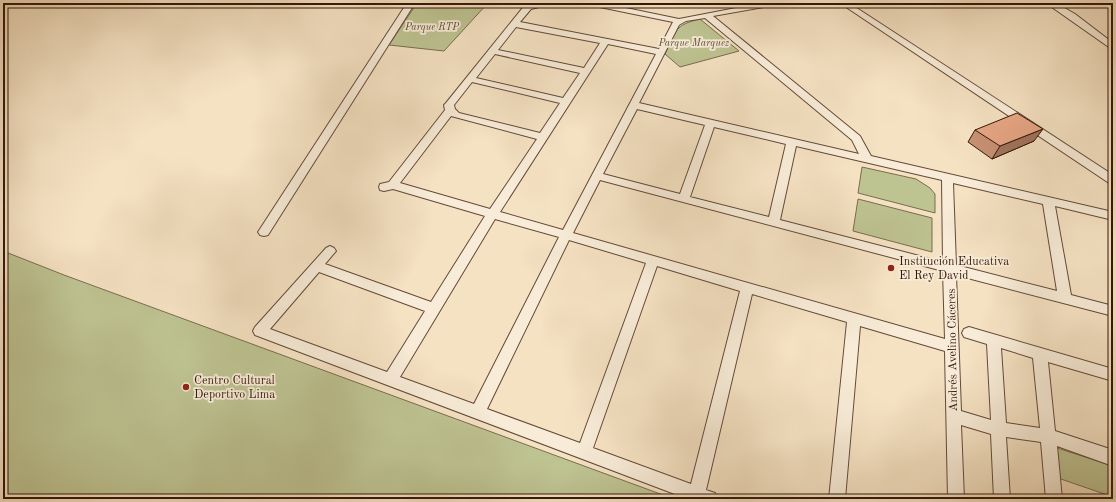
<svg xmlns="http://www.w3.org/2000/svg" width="1116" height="502" viewBox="0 0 1116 502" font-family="'Old Standard TT',serif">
	<rect width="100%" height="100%" fill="#f5e2c3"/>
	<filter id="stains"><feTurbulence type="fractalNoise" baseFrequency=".005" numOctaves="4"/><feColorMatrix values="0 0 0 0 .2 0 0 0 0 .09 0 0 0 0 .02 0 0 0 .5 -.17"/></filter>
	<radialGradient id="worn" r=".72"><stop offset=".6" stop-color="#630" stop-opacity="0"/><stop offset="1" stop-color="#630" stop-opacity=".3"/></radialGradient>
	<path fill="#bec392" stroke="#796d4e" d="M 417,3 L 483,3 L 487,4 L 444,51 L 389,45 Z
		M 700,19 L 739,51 L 680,67 L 665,54 C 676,31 674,25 700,19 Z
		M 862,167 L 916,179 L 930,188 L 935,194 L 935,213 L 858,193 Z
		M 858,199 L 932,218 L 932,252 L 853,231 Z
		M 3,251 L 64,275 L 674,499 L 3,499 Z
		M 1054,447 L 1113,466 L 1113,497 L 1058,478 Z"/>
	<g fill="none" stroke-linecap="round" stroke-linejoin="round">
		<path stroke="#747a74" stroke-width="3" d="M 1102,3 L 1113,10"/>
		<g stroke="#644a38" stroke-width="2">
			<path id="street" d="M 407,3 L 415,3 L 268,235 L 264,236 L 260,235 L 258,232 L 260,229 Z
				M 535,3 L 548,3 L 547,5 L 531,9 L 520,22 L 659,49 L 673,22 L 590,5 L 586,3 L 602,3 L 679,19 L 762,3 L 779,3 L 775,5 L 713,16 L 860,136 L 871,156 L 1113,212 L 1113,220 L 1055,206 L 1071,295 L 1113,306 L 1113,316 L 956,275 L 961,411 L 991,420 L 987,344 L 964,337 L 962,333 L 964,329 L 969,327 L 1113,369 L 1113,381 L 1048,362 L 1055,431 L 1113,450 L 1113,466 L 1057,446 L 1062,499 L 1046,499 L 1041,442 L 1006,437 L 1010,499 L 994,499 L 991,434 L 961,425 L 964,499 L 948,499 L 945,351 L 860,326 L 845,499 L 829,499 L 847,322 L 752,294 L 706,490 L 715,493 L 717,499 L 688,499 L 255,335 L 253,331 L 255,327 L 326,248 L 330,246 L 334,248 L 336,251 L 325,264 L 431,302 L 485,216 L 393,189 L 384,191 L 380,190 L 379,187 L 380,184 L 389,182 L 445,110 L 444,105 L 446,103 L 525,5 ZM 705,18 L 852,140 L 859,154 L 639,103 L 679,25 L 686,21 ZM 516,27 L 600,43 L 584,68 L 498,50 ZM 608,44 L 656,54 L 563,230 L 500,212 ZM 495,54 L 580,73 L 563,98 L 476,78 ZM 472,82 L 560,103 L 540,133 L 459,113 L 455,109 L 454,105 ZM 637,109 L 705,125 L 680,194 L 603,174 ZM 451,116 L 537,139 L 490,209 L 400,183 ZM 714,127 L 786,144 L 769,217 L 690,197 ZM 796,146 L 942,180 L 943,262 L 780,220 ZM 600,180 L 943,271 L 945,339 L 573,233 ZM 953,183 L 1043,204 L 1057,291 L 956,265 ZM 495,219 L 559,237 L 474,404 L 400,377 ZM 569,240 L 646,263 L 580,443 L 487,409 ZM 657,266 L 740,291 L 691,484 L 593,448 ZM 319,272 L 425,311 L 387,372 L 270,329 ZM 1001,348 L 1033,358 L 1040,428 L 1006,423 Z
				M 840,3 L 849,3 L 1113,175 L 1113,184 L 1109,183 Z
				M 1046,3 L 1056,3 L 1075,14 L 1113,43 L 1113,50 Z
				M 1103,3 L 1112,3 L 1113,9 Z"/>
		</g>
		<use href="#street" fill="#f8ecd8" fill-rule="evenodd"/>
	</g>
	<path fill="#c79073" stroke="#341709" d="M 975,130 L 1034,141 L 992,159 L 968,142 Z"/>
	<path fill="#a2755e" stroke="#341709" d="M 1043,129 L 1034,141 L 992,159 L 1000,146 Z"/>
	<path fill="#e7a786" stroke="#341709" d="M 1017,113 L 1043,129 L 1000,146 L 975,130 Z"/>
	<g fill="#8f2418" stroke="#f8ecd8" stroke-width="1.5">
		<circle cx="891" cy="268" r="4"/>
		<circle cx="186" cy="387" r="4"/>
	</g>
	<g text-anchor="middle" stroke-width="3.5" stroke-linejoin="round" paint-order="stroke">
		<g font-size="10" font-style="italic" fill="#5d4b32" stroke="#f8ecd8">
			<text x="432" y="30">Parque RTP</text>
			<text x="694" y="46">Parque Marquez</text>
		</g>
		<g font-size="12" fill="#341709" stroke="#f8ecd8" text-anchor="start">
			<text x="899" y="265">Institución Educativa<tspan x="899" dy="14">El Rey David</tspan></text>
			<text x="194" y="384">Centro Cultural<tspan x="194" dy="14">Deportivo Lima</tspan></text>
		</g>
		<g font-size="12" fill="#341709" stroke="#f8ecd8">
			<text transform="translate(952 350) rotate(-91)" y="4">Andrés Avelino Cáceres</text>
		</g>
	</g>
	<rect width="1116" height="502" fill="none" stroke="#f5e2c3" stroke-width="16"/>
	<rect x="4" y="4" width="1108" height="494" fill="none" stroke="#341709" stroke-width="2"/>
	<rect x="8" y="8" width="1100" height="486" fill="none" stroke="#341709"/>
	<rect width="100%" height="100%" filter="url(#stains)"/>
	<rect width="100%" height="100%" fill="url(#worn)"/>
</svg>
